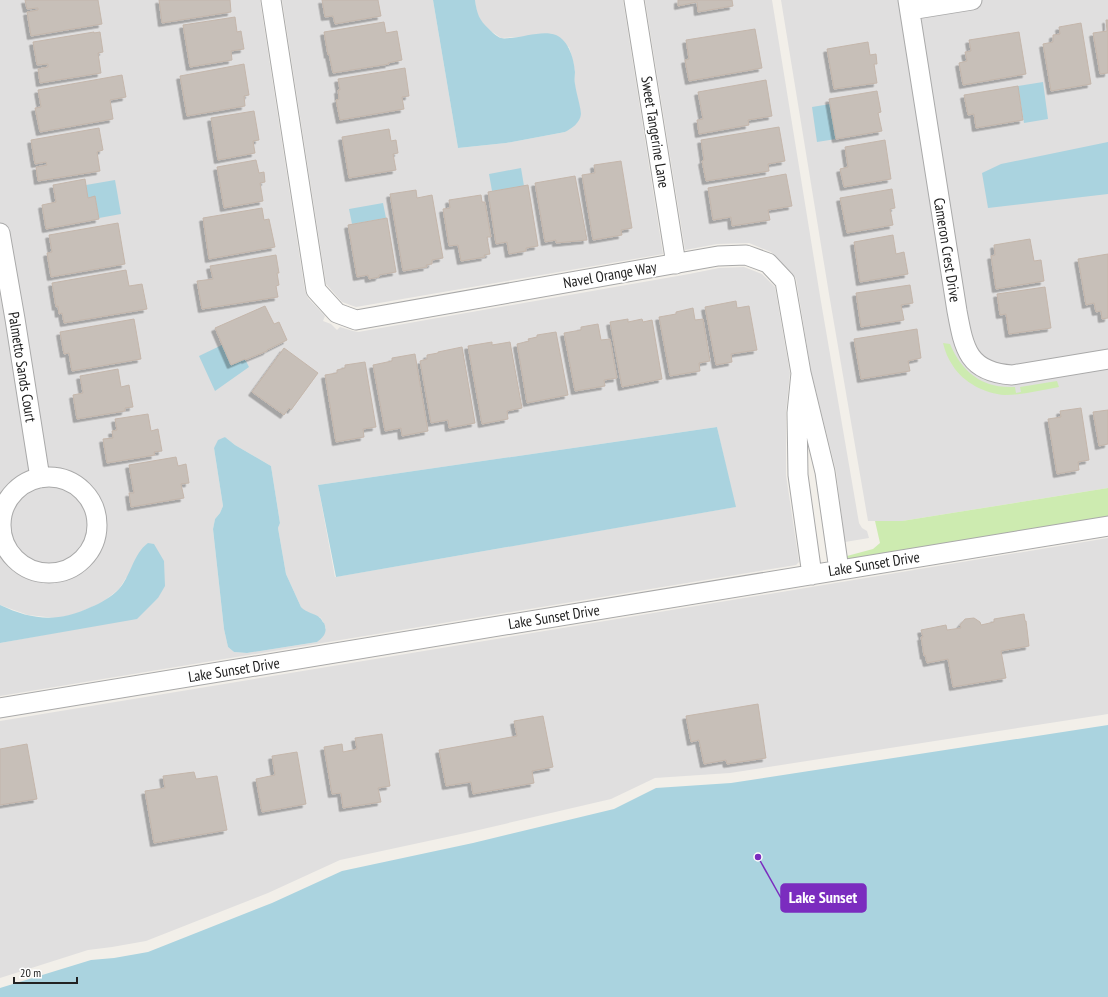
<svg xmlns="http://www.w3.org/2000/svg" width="1108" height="997" viewBox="0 0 1108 997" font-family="'PT Sans Narrow',sans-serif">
	<defs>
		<filter id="shadow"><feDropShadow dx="-3.5" dy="3.5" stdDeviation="0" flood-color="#0004"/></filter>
	</defs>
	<rect width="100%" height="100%" fill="#f2efe9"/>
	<path fill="#e0dfdf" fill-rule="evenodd" d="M 0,0 L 260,0 L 305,291 L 308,298 L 325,316 L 323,321 L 331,324 L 337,330 L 340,327 L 353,331 L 358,332 L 689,274 L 719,268 L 744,267 L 762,274 L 775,287 L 790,373 L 786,412 L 786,475 L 799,562 L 796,565 L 0,696 L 0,643 L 64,631 L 150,605 L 158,598 L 126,578 L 119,589 L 103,602 L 78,613 L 63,617 L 55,618 L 28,615 L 0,605 ZM 717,427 L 735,507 L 335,577 L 318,485 ZM 225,437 L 235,445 L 271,466 L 280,523 L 278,528 L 286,574 L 301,607 L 304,611 L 321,618 L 326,628 L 317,642 L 247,653 L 234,652 L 228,647 L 224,629 L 213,529 L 215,519 L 220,513 L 223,506 L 214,448 Z
		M 282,0 L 433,0 L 458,148 L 506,143 L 565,132 L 581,114 L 574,83 L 575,72 L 573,61 L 569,47 L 518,37 L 501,38 L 491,31 L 482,23 L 477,14 L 475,0 L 623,0 L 663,254 L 356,307 L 342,302 L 326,284 Z
		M 645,0 L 772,0 L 820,296 L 859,523 L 862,528 L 867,531 L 869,538 L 845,542 L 836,471 L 811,371 L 796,279 L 792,273 L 771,252 L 749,243 L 717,244 L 685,250 Z
		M 781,0 L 1108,0 L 1108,488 L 902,521 L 868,521 L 829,294 Z
		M 1108,538 L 1108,714 L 730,773 L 655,778 L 611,799 L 470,832 L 340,860 L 268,893 L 146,941 L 112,947 L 88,950 L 0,978 L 0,721 Z"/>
	<path fill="#cdebb0" d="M 943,343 L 950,344 C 958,363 972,380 993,385 C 1000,387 1008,387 1015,387 L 1016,393 L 1021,392 L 1020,387 L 1057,381 L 1059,387 C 1042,390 1023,395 1005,395 C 985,394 963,382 953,366 C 948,359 945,351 943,343 Z
		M 1108,488 L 1108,516 L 975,540 L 831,563 L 831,556 L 847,556 L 873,549 L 880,543 L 875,521 L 902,521 Z"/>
	<path fill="#aad3df" d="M 433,0 L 475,0 C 477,14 479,20 489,29 C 492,32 497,37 501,38 C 504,39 508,38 511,38 C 524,37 543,30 556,35 C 569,41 574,59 575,72 C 575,76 574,80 575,84 C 576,92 581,108 581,114 C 580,123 572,128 565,132 L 506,143 L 458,148 Z
		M 1043,82 L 1048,119 L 1024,123 L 1018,86 Z
		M 830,104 L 836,139 L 817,142 L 812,107 Z
		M 1108,142 L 1108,194 L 988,208 L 982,173 L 1001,164 Z
		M 521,168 L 524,186 L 492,191 L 489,174 Z
		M 115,180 L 121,214 L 99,218 L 95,196 L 88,198 L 86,185 Z
		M 383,203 L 386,218 L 352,224 L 349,209 Z
		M 222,345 L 231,365 L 245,359 L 249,367 L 215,391 L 199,356 Z
		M 717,427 L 736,507 L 336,577 L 318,485 Z
		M 225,437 L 235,445 L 271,466 L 280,523 L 278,528 L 286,574 L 301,607 C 306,613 315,613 320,618 C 321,618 323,623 324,623 C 328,632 324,637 317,642 L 247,653 L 234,652 L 228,647 L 224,629 L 213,529 L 215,519 L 220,513 L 223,506 L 214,448 L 218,440 Z
		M 148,543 L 154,544 L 164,561 L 165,586 L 158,598 L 137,619 L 0,643 L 0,605 C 32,620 58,623 91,607 C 101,603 111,597 119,589 C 131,576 133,554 148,543 Z
		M 1108,725 L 1108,997 L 0,997 L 0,988 L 91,960 L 114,958 L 148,952 L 272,903 L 342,871 L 473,843 L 614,809 L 656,788 L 731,783 Z"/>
	<path fill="#c7bfb8" stroke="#c4b6ab" filter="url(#shadow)" d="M 25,0 L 98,0 L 102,24 L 31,36 L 27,12 L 38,10 L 38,8 L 27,9 Z
		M 159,0 L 230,0 L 231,12 L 162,23 Z
		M 322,0 L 378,0 L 381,16 L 335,24 L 333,16 L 325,17 Z
		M 678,0 L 732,0 L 733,6 L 698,12 L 697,2 L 678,6 Z
		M 235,17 L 237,32 L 241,31 L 244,49 L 231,51 L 232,60 L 190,67 L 183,25 Z
		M 1106,20 L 1108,20 L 1108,73 L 1100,74 L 1093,33 L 1107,31 Z
		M 384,22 L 386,33 L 397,31 L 402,60 L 388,63 L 389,64 L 333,73 L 329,54 L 328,55 L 324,32 Z
		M 1081,23 L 1091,84 L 1051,91 L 1043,44 L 1053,42 L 1053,35 L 1060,34 L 1059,27 Z
		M 755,29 L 762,68 L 689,81 L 685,60 L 689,59 L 686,40 Z
		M 94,32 L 94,33 L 100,32 L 103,52 L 98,53 L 101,73 L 40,83 L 38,69 L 48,67 L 48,64 L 37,65 L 33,42 Z
		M 1019,32 L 1026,74 L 963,85 L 959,63 L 967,61 L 965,52 L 971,51 L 969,40 Z
		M 868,42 L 870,55 L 876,54 L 877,64 L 874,64 L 877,83 L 834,89 L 827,49 Z
		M 244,64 L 249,95 L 244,96 L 245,106 L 187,116 L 180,76 Z
		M 405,68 L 409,96 L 402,97 L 404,109 L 340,120 L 336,100 L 339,99 L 338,90 L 340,90 L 338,79 Z
		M 122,75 L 126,97 L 110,100 L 113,119 L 40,132 L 35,108 L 41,107 L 38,90 Z
		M 766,80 L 772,116 L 748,120 L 749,125 L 699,134 L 697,120 L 703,119 L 698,92 Z
		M 1018,86 L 1023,120 L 976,128 L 974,114 L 968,115 L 964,95 Z
		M 877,91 L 881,112 L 878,113 L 882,131 L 836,139 L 829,99 Z
		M 254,111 L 259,140 L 253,141 L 255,153 L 218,160 L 211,118 Z
		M 779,127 L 785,161 L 768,164 L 769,171 L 706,181 L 702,161 L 704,160 L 701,140 Z
		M 99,128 L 103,150 L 97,152 L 100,171 L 38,181 L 36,167 L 47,165 L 46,162 L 35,164 L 31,140 Z
		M 389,129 L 391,141 L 396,140 L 398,153 L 393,154 L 396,170 L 349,178 L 342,137 Z
		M 885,140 L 891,179 L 844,187 L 840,169 L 848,167 L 845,147 Z
		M 256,160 L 259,173 L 264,172 L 265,182 L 260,183 L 263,201 L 224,208 L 217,167 Z
		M 621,161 L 632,228 L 621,230 L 622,235 L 593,240 L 582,175 L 595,173 L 594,165 Z
		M 786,174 L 792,206 L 768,210 L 770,220 L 732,226 L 731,217 L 713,220 L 708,188 Z
		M 575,176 L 587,240 L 556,243 L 556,240 L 545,242 L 535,183 Z
		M 85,179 L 88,198 L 95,196 L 99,219 L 46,229 L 42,205 L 56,202 L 53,185 Z
		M 528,185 L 538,246 L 526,248 L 526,251 L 509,254 L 507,242 L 496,244 L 488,192 Z
		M 892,189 L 895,208 L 890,209 L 893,225 L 847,233 L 840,198 Z
		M 416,190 L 417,198 L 432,195 L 443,258 L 432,260 L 432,264 L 426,265 L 427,267 L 403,271 L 390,194 Z
		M 481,195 L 482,202 L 485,202 L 491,237 L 487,237 L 490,254 L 484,255 L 485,257 L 461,261 L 458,245 L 449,246 L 443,209 L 450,208 L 449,200 Z
		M 262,208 L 264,220 L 269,219 L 275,247 L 209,259 L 203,218 Z
		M 387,218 L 396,272 L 379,275 L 379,277 L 369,279 L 368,275 L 357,277 L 348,225 Z
		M 118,223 L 125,264 L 51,277 L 47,253 L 52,252 L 49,235 Z
		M 893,235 L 896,254 L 904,252 L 908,274 L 860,282 L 854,242 Z
		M 1030,239 L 1034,261 L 1041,260 L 1044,281 L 996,289 L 991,256 L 995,255 L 994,245 Z
		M 1108,254 L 1108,318 L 1102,319 L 1101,311 L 1096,312 L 1094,303 L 1086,305 L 1078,259 Z
		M 276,255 L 279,273 L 277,273 L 279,285 L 276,286 L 278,297 L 202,309 L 197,281 L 213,279 L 210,266 Z
		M 126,270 L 129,286 L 142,284 L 147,309 L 64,323 L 62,313 L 59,314 L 58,306 L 56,307 L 52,283 Z
		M 910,285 L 913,303 L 901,305 L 904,320 L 861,327 L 856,293 Z
		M 1045,287 L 1051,328 L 1009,334 L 1006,314 L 1000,315 L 997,294 Z
		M 736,301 L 737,308 L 749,306 L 757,350 L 731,354 L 732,362 L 716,365 L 705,307 Z
		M 265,306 L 274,324 L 279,322 L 287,340 L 267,350 L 267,351 L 245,360 L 245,359 L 231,365 L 215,328 Z
		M 693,308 L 695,320 L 703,319 L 710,361 L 699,363 L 700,371 L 670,376 L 659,317 L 676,314 L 676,312 Z
		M 134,319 L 141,359 L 72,371 L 69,353 L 64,354 L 60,332 Z
		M 628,319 L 628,322 L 642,319 L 643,322 L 652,320 L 662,379 L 622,387 L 610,322 Z
		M 598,324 L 601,340 L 610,339 L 617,378 L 604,380 L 605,386 L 575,391 L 564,333 L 581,330 L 581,327 Z
		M 917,329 L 921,358 L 908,361 L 910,371 L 861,379 L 854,339 Z
		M 556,332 L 568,395 L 527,403 L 517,344 L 529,341 L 528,339 L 537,337 L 537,335 Z
		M 492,342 L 492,345 L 510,342 L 522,408 L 507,411 L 508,419 L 482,424 L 468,346 Z
		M 462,347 L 475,423 L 449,428 L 448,420 L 431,423 L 420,361 L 427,359 L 427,355 L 438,353 L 438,352 Z
		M 284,348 L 318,373 L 291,410 L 289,408 L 284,415 L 252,392 Z
		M 415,354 L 428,431 L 402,436 L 401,428 L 385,431 L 373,365 L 392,361 L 392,358 Z
		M 365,362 L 376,427 L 363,429 L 364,437 L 336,442 L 325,375 L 337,373 L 337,370 L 345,368 L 345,365 Z
		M 118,369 L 121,387 L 129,385 L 133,407 L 125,408 L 125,411 L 77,419 L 73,395 L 83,393 L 80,376 Z
		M 1081,408 L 1089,460 L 1078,462 L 1079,470 L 1057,474 L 1048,419 L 1061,417 L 1060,411 Z
		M 1108,410 L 1108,444 L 1099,446 L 1093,412 Z
		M 148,414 L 151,431 L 158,429 L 162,451 L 154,452 L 155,455 L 107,463 L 103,439 L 113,438 L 112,431 L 117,430 L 115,419 Z
		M 176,457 L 178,466 L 186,464 L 189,483 L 181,484 L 184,498 L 131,507 L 129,493 L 134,493 L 129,465 Z
		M 1024,614 L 1025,621 L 1026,621 L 1029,646 L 1001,651 L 1006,678 L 953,687 L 948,659 L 927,663 L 925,655 L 924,656 L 921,637 L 923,637 L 921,630 L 946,625 L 947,630 L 961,628 L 960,625 L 965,619 L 974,618 L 980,622 L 981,625 L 994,622 L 994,619 Z
		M 758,704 L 766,758 L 727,764 L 726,760 L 704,764 L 699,740 L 691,742 L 686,716 Z
		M 543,716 L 553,767 L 532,771 L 534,783 L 473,794 L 471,782 L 446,786 L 439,750 L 517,736 L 514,721 Z
		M 382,734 L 390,786 L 378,788 L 381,802 L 343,808 L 341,793 L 332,794 L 324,747 L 342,744 L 343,752 L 357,749 L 355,738 Z
		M 27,744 L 37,799 L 0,805 L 0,749 Z
		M 297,752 L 306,804 L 262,812 L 256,779 L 275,775 L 272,756 Z
		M 194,772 L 196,779 L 217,776 L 227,830 L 154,843 L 145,791 L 165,788 L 163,776 Z"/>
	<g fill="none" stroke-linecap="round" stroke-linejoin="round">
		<g stroke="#a9a9a9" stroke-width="21">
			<path id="street" d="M 271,0 L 316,290 L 337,313 L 356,320 L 718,256 L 746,255 L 768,263 L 785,281 L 801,373
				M 634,0 L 676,264
				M 908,0 L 957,311 C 964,349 968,372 1012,375 L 1108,359
				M 910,10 L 972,0
				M 0,233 L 15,319 L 40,478
				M1 525a48 48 0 1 1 96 0a48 48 0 1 1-96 0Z
				M 812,575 L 798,475 L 797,413 L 801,373 L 825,472 L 839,570
				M 0,708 L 1108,526"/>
		</g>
		<use href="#street" stroke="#fff" stroke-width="19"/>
	</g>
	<g text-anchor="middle" stroke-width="4" stroke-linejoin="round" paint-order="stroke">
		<g font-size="15" fill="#222" stroke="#fff">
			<text transform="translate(655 132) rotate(81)" y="5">Sweet Tangerine Lane</text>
			<text transform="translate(947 250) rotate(81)" y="5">Cameron Crest Drive</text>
			<text transform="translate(610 275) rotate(-10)" y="5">Navel Orange Way</text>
			<text transform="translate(22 367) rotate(81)" y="5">Palmetto Sands Court</text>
			<text transform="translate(874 564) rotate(-9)" y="5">Lake Sunset Drive</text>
			<text transform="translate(554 617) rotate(-9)" y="5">Lake Sunset Drive</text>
			<text transform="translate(234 670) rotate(-9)" y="5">Lake Sunset Drive</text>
		</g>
	</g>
	<path fill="none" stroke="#7b2cbf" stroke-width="1.5" d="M758 857L781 898"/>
	<circle fill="#7b2cbf" stroke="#fff" stroke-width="1.5" cx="758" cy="857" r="4"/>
	<rect fill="#7b2cbf" stroke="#7b2cbf" stroke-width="1.5" x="781" y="884" width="85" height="28" rx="4"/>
	<g font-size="16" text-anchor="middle" font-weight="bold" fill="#fff">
		<text x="823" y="903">Lake Sunset</text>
	</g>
	<path d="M14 977v6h63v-6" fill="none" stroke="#222222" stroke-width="2"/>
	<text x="20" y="977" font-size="12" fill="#222222" stroke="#ffffff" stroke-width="3" paint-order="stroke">20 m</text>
</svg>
